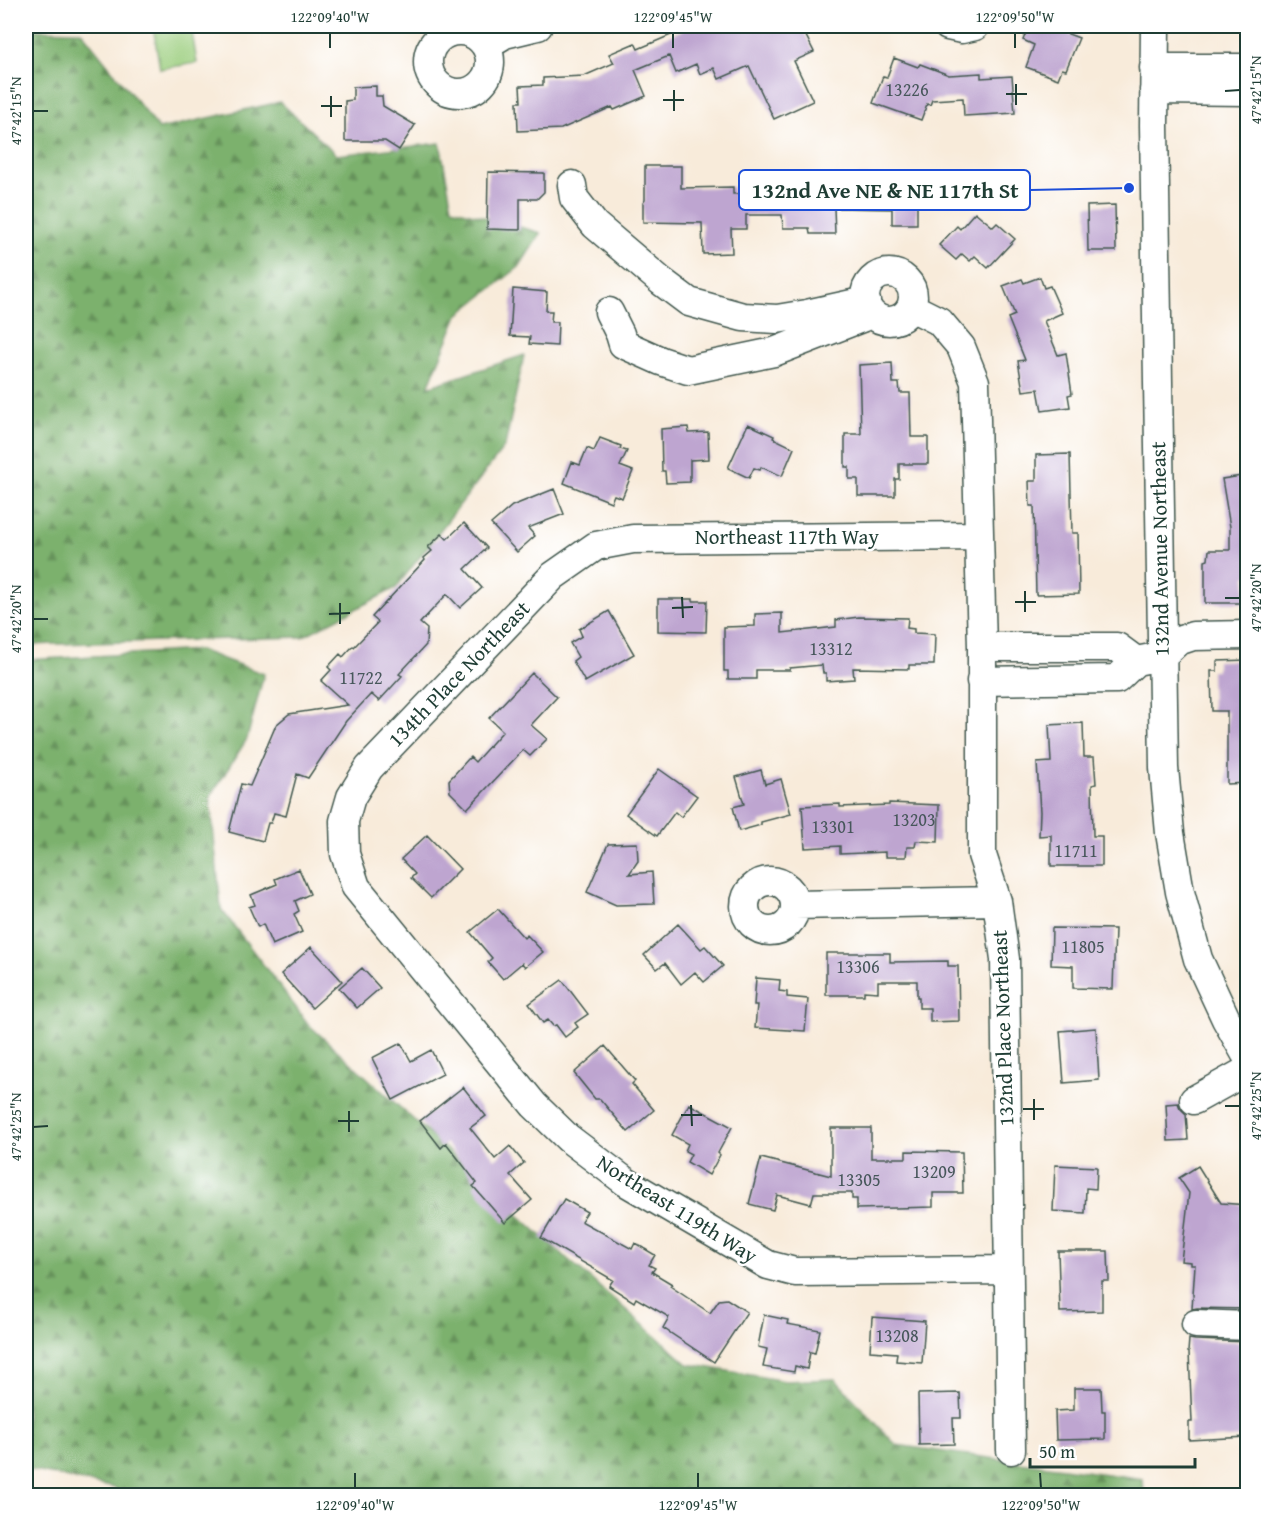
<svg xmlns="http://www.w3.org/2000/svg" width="1273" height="1521" viewBox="0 0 1273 1521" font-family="'Gentium Book Plus',serif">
	<defs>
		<pattern id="forest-firs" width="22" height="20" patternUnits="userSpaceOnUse" patternTransform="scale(1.5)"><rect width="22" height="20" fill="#7cb16d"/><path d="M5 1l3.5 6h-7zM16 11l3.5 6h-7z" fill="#65915a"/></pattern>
	</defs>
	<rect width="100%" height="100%" fill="#fff"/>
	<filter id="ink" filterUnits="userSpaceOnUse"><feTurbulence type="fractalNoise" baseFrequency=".0167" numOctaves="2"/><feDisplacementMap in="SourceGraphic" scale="12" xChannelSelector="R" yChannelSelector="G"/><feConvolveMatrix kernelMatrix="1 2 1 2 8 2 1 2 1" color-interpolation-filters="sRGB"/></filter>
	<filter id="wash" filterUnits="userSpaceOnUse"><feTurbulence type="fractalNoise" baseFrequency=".008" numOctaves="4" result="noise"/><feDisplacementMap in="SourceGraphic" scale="24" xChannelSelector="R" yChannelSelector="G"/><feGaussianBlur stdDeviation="1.35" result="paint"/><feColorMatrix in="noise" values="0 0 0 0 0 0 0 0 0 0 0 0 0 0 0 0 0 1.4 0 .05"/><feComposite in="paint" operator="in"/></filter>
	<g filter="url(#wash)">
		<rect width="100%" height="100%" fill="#f8ebda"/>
		<path fill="#9bce7e" stroke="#5d8659" stroke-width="1.5" d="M 153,26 L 191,26 L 197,63 L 160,69 Z"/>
		<path fill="url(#forest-firs)" stroke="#4e7750" stroke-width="1.5" d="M 26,30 L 81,31 L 159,129 L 280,102 L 337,155 L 440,143 L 452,208 L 541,233 L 519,267 L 458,315 L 428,387 L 524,355 L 505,446 L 396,588 L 302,637 L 26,645 Z
			M 199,650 L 264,674 L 247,739 L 210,797 L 221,909 L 309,1025 L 554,1247 L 688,1364 L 785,1381 L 835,1379 L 896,1445 L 1143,1479 L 1144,1495 L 121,1496 L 115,1488 L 26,1469 L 26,660 Z"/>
		<g id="blocks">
			<path fill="#bea5d0" d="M 692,26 L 801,26 L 814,52 L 794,61 L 813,101 L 774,119 L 749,66 L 719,79 L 714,68 L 700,74 L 696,64 L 676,73 L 669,56 L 635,70 L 646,96 L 614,110 L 612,107 L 561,129 L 518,131 L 517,102 L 521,102 L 520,86 L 543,85 L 543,78 L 584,76 L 614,63 L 609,54 L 635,43 L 638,49 Z
				M 1029,26 L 1047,26 L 1079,38 L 1066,70 L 1062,69 L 1058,79 L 1026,67 L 1034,45 L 1023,40 Z
				M 894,58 L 918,67 L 920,64 L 949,75 L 981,73 L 981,78 L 1012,76 L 1015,113 L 964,116 L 963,98 L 932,100 L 930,105 L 927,104 L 921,120 L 873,103 L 883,76 L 887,77 Z
				M 376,86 L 376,96 L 382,96 L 383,106 L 415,125 L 399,150 L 385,141 L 345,141 L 345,101 L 353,100 L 353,87 Z
				M 645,166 L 681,166 L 681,188 L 733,187 L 733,194 L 857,191 L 857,176 L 909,176 L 909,188 L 917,188 L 917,224 L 892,224 L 892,209 L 834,208 L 835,234 L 810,234 L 809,228 L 783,228 L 782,215 L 746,215 L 746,229 L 731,229 L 732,253 L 703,254 L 702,223 L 643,222 L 643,203 L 645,200 Z
				M 488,172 L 544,173 L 544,192 L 537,199 L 520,199 L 520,230 L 487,229 Z
				M 1115,205 L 1116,251 L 1088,251 L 1087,206 Z
				M 975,212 L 993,227 L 997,223 L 1015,239 L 988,268 L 975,256 L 970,261 L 962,254 L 956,260 L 939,245 L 957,226 L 960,229 Z
				M 1040,277 L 1044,288 L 1050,286 L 1062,313 L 1044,321 L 1058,355 L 1066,353 L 1072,394 L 1068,395 L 1070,407 L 1042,411 L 1038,389 L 1023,391 L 1018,361 L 1025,360 L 1008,318 L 1015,315 L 1003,286 L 1022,279 L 1024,283 Z
				M 513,289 L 547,292 L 546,311 L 552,311 L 551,322 L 558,322 L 557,346 L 529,344 L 530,337 L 510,336 Z
				M 892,363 L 893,383 L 899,383 L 900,393 L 910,393 L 911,437 L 928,437 L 928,464 L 899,464 L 899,479 L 895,479 L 895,496 L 858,496 L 858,479 L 849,479 L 849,467 L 845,467 L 845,434 L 861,434 L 859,365 Z
				M 748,424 L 774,436 L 773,438 L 794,448 L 782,476 L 761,467 L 760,470 L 754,468 L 749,478 L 728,468 Z
				M 688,427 L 689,433 L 708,432 L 709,459 L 690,460 L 690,482 L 666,483 L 665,471 L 662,471 L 661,429 Z
				M 600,438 L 621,446 L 620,449 L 627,451 L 620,466 L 633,471 L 622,498 L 614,495 L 611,502 L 564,483 L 572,462 L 580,465 L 587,448 L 594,451 Z
				M 1070,454 L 1072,533 L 1078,533 L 1079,594 L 1036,595 L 1034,506 L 1030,506 L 1029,481 L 1036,481 L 1036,455 Z
				M 1248,475 L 1248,576 L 1246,576 L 1245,603 L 1205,603 L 1205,561 L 1208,560 L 1209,550 L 1230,550 L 1230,527 L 1222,479 Z
				M 554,489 L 564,514 L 528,528 L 535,536 L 517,552 L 491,524 L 512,506 Z
				M 464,523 L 487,548 L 465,569 L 482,588 L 460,608 L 447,594 L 420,623 L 427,629 L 426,645 L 399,674 L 402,676 L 379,701 L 371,694 L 346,721 L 308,778 L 297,774 L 286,816 L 274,813 L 271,823 L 268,823 L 263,841 L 229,832 L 241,784 L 250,786 L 276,725 L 289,714 L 348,705 L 321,681 L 331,670 L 328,667 L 340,654 L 343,657 L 353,646 L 354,647 L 378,622 L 372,617 L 425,560 L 424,558 L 432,551 L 428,547 L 442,534 L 447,539 Z
				M 658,599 L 693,599 L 693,601 L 707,601 L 706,632 L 658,631 Z
				M 609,611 L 634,654 L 585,682 L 573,661 L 578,657 L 570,643 L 582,636 L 579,629 Z
				M 782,613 L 782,633 L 836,627 L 836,620 L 859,617 L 908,618 L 907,628 L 914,629 L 914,633 L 935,634 L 934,665 L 909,665 L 909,669 L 853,668 L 854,679 L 826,681 L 826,673 L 823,673 L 822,665 L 790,668 L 790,670 L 756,670 L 756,679 L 728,679 L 728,671 L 724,671 L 724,627 L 755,626 L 755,614 Z
				M 1248,660 L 1248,783 L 1227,784 L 1227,711 L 1212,711 L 1211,671 L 1217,671 L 1217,661 Z
				M 532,673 L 557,697 L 531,725 L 547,739 L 530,756 L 523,750 L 467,809 L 450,792 L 449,780 L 470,757 L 475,762 L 503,731 L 489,718 Z
				M 1083,723 L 1084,757 L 1094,757 L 1096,784 L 1092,785 L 1093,836 L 1102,836 L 1102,866 L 1051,866 L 1051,835 L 1039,836 L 1040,812 L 1037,763 L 1051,762 L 1049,725 Z
				M 659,769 L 697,796 L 681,817 L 675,812 L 657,836 L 626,814 Z
				M 761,770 L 765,784 L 781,779 L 791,814 L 761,822 L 761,825 L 739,831 L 733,807 L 744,804 L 736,777 Z
				M 889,803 L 939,805 L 938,842 L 916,841 L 915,847 L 907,847 L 906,857 L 885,857 L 885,852 L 840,854 L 840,846 L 805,848 L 802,806 L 840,804 L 840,807 L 889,805 Z
				M 427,835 L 460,869 L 431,898 L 411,878 L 415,874 L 401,859 Z
				M 637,843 L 638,861 L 629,874 L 652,872 L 654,904 L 616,905 L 587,892 L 608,844 Z
				M 299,869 L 310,894 L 295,901 L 299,911 L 294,914 L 302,932 L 272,945 L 263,924 L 258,927 L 249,907 L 255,905 L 251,895 L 277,884 L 275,879 Z
				M 498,909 L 524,938 L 527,935 L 543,952 L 525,967 L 522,963 L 503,979 L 488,962 L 492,958 L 470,932 Z
				M 678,924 L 701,949 L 705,946 L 723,966 L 704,982 L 695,972 L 681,984 L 665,963 L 657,969 L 644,955 Z
				M 1052,928 L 1115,929 L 1113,989 L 1073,988 L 1073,966 L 1051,965 Z
				M 311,947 L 342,981 L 312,1008 L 281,974 Z
				M 826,953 L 890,953 L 890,962 L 948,961 L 948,966 L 958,966 L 959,1021 L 930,1022 L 930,1008 L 919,1008 L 919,997 L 917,997 L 917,981 L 878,981 L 878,992 L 864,991 L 864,995 L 826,995 Z
				M 362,968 L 380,988 L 357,1008 L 339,988 Z
				M 756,978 L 780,980 L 779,991 L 787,992 L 787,997 L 808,999 L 805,1031 L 755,1028 L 757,1005 L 754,1005 Z
				M 562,980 L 588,1014 L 575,1023 L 578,1027 L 565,1037 L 556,1025 L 553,1026 L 548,1020 L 543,1023 L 529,1004 Z
				M 1096,1028 L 1099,1080 L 1064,1083 L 1060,1031 Z
				M 401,1043 L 411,1061 L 431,1050 L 443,1074 L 393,1100 L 372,1058 Z
				M 605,1046 L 635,1081 L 632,1084 L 654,1110 L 628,1132 L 600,1099 L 595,1099 L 574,1073 Z
				M 463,1087 L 486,1116 L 470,1128 L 495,1159 L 510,1146 L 524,1163 L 510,1175 L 532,1200 L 505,1223 L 473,1186 L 477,1183 L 446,1143 L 441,1148 L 420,1121 Z
				M 1178,1103 L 1180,1108 L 1186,1114 L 1188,1140 L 1168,1141 L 1166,1104 Z
				M 689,1104 L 732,1127 L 718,1153 L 720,1155 L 709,1175 L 687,1162 L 691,1154 L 685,1151 L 688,1144 L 672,1135 Z
				M 831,1128 L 871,1128 L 871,1158 L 906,1158 L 906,1151 L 962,1152 L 963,1193 L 933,1193 L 933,1207 L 857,1209 L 857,1199 L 852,1199 L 852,1193 L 814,1193 L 811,1204 L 777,1195 L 773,1210 L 749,1204 L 761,1158 L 831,1176 Z
				M 1055,1165 L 1097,1167 L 1096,1189 L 1086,1188 L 1085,1213 L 1053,1211 Z
				M 1198,1166 L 1221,1203 L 1248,1205 L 1248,1309 L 1197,1308 L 1192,1309 L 1195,1265 L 1191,1265 L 1191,1262 L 1181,1261 L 1189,1193 L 1179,1178 Z
				M 564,1199 L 587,1212 L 581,1221 L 632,1249 L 635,1243 L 655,1255 L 649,1265 L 655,1268 L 652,1272 L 672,1284 L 670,1286 L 710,1313 L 719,1300 L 727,1299 L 747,1312 L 714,1362 L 663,1328 L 669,1317 L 636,1298 L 634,1302 L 609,1286 L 613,1280 L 541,1238 Z
				M 1058,1251 L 1108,1251 L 1109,1281 L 1102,1281 L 1102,1311 L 1060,1312 Z
				M 764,1315 L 788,1320 L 787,1324 L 820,1330 L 815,1353 L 810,1352 L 807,1369 L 795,1366 L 794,1372 L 763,1367 L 767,1349 L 758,1347 Z
				M 872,1317 L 925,1321 L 922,1363 L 896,1361 L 897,1353 L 870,1351 Z
				M 1189,1339 L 1195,1340 L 1248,1342 L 1248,1437 L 1189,1440 L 1189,1422 L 1192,1422 L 1189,1352 L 1188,1352 Z
				M 1074,1388 L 1101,1388 L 1102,1411 L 1105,1411 L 1105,1439 L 1056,1440 L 1055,1411 L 1074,1410 Z
				M 960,1393 L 961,1418 L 953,1418 L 954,1444 L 919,1445 L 918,1394 Z"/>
		</g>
	</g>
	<g filter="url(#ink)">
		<use href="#blocks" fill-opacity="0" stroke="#40574d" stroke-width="1.5"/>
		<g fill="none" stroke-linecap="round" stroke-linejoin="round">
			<g stroke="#40574d" stroke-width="31">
				<path id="minor" d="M 948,26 L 962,29 L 975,26
					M 1155,26 L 1154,125 L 1164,768 L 1170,833 L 1180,892 L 1198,959 L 1226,1019 L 1248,1058
					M428 62a31 31 0 1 1 62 0a31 31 0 1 1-62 0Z
					M 486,45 L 505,34 L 538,26
					M 1154,68 L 1248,68
					M 1154,90 L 1248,91
					M 572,185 L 574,198 L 595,225 L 661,281 L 689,302 L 743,317 L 777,319 L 807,314 L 866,301
					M865 297a24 24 0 1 1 48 0a24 24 0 1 1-48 0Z
					M 911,307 L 939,321 L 961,347 L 975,382 L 982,647 L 982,855 L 997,901 L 1005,959 L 1011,1450
					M 609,312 L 620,334 L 623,344 L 661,361 L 688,370 L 774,352 L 869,315
					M 978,536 L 633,539 L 596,546 L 553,576 L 369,768 L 351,797 L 344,821 L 345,854 L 356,887 L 534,1105 L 568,1138 L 626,1182 L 768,1265 L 795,1272 L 1008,1270
					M 982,647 L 1117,647 L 1136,661
					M 981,681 L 1117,679 L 1136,661 L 1162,656 L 1178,641 L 1193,636 L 1248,635
					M745 906a25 25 0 1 1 50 0a25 25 0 1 1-50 0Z
					M 795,905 L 997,901
					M 1194,1100 L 1248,1070
					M 1196,1324 L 1248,1326"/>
			</g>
			<use href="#minor" stroke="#fff" stroke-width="28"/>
		</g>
	</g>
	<path fill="none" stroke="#1f3d34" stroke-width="2" d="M 330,33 L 330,48M 673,33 L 673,48M 1015,33 L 1015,48M 1016,84 L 1016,105M 674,90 L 674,111M 1225,91 L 1240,90M 1006,94 L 1027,94M 331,96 L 331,117M 663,100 L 684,100M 321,106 L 342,106M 33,111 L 48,111M 1025,591 L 1025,612M 682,597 L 683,618M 1225,598 L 1240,598M 1015,602 L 1036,602M 340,603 L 340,624M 672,608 L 693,607M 329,614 L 350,613M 33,619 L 48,619M 1034,1099 L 1034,1120M 691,1105 L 692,1126M 1225,1106 L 1240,1106M 1023,1109 L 1044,1109M 349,1111 L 349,1132M 681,1115 L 702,1115M 338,1121 L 359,1121M 33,1127 L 48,1126M 355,1473 L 355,1488M 698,1473 L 698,1488M 1040,1473 L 1041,1488"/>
	<g text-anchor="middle" stroke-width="5" stroke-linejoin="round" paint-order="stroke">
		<g font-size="18" fill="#47575b">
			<text x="907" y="96">13226</text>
			<text x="831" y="655">13312</text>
			<text x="361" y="684">11722</text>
			<text x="914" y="826">13203</text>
			<text x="833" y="833">13301</text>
			<text x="1076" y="857">11711</text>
			<text x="1083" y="953">11805</text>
			<text x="858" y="973">13306</text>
			<text x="934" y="1178">13209</text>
			<text x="859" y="1186">13305</text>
			<text x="897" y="1342">13208</text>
		</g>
		<g font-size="21" fill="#1f3d34" stroke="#fff">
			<text x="787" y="544">Northeast 117th Way</text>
			<text transform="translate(1160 549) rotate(-91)" y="7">132nd Avenue Northeast</text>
			<text transform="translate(459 674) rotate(-46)" y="7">134th Place Northeast</text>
			<text transform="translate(1003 1028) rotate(-92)" y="7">132nd Place Northeast</text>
			<text transform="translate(677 1209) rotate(32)" y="7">Northeast 119th Way</text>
		</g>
	</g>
	<path fill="none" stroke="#1d4ed8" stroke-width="2" d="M1129 188L1030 190"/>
	<circle fill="#1d4ed8" stroke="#fff" stroke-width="2" cx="1129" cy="188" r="6"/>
	<rect fill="#fff" stroke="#1d4ed8" stroke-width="2" x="739" y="170" width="291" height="40" rx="6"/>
	<g font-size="22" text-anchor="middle" font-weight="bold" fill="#1f3d34">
		<text x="885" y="198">132nd Ave NE &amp; NE 117th St</text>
	</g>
	<rect width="1273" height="1521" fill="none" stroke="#fff" stroke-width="66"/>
	<path d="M1030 1458v9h165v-9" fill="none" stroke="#1f3d34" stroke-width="3"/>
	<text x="1039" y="1458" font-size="18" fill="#1f3d34" stroke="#ffffff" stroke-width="4.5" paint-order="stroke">50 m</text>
	<rect x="33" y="33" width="1207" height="1455" fill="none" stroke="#1f3d34" stroke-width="2"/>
	<g font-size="15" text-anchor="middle" fill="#1f3d34">
		<text x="330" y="22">122°09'40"W</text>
		<text x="673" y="22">122°09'45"W</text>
		<text x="1015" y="22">122°09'50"W</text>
		<text transform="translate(1256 90) rotate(-90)" y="5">47°42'15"N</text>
		<text transform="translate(16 111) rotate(-90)" y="5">47°42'15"N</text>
		<text transform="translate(1256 598) rotate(-90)" y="5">47°42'20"N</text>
		<text transform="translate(16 619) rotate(-90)" y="5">47°42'20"N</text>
		<text transform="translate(1256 1106) rotate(-90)" y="5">47°42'25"N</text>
		<text transform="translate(16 1127) rotate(-90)" y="5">47°42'25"N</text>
		<text x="355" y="1510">122°09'40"W</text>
		<text x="698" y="1510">122°09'45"W</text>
		<text x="1041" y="1510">122°09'50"W</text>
	</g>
</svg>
